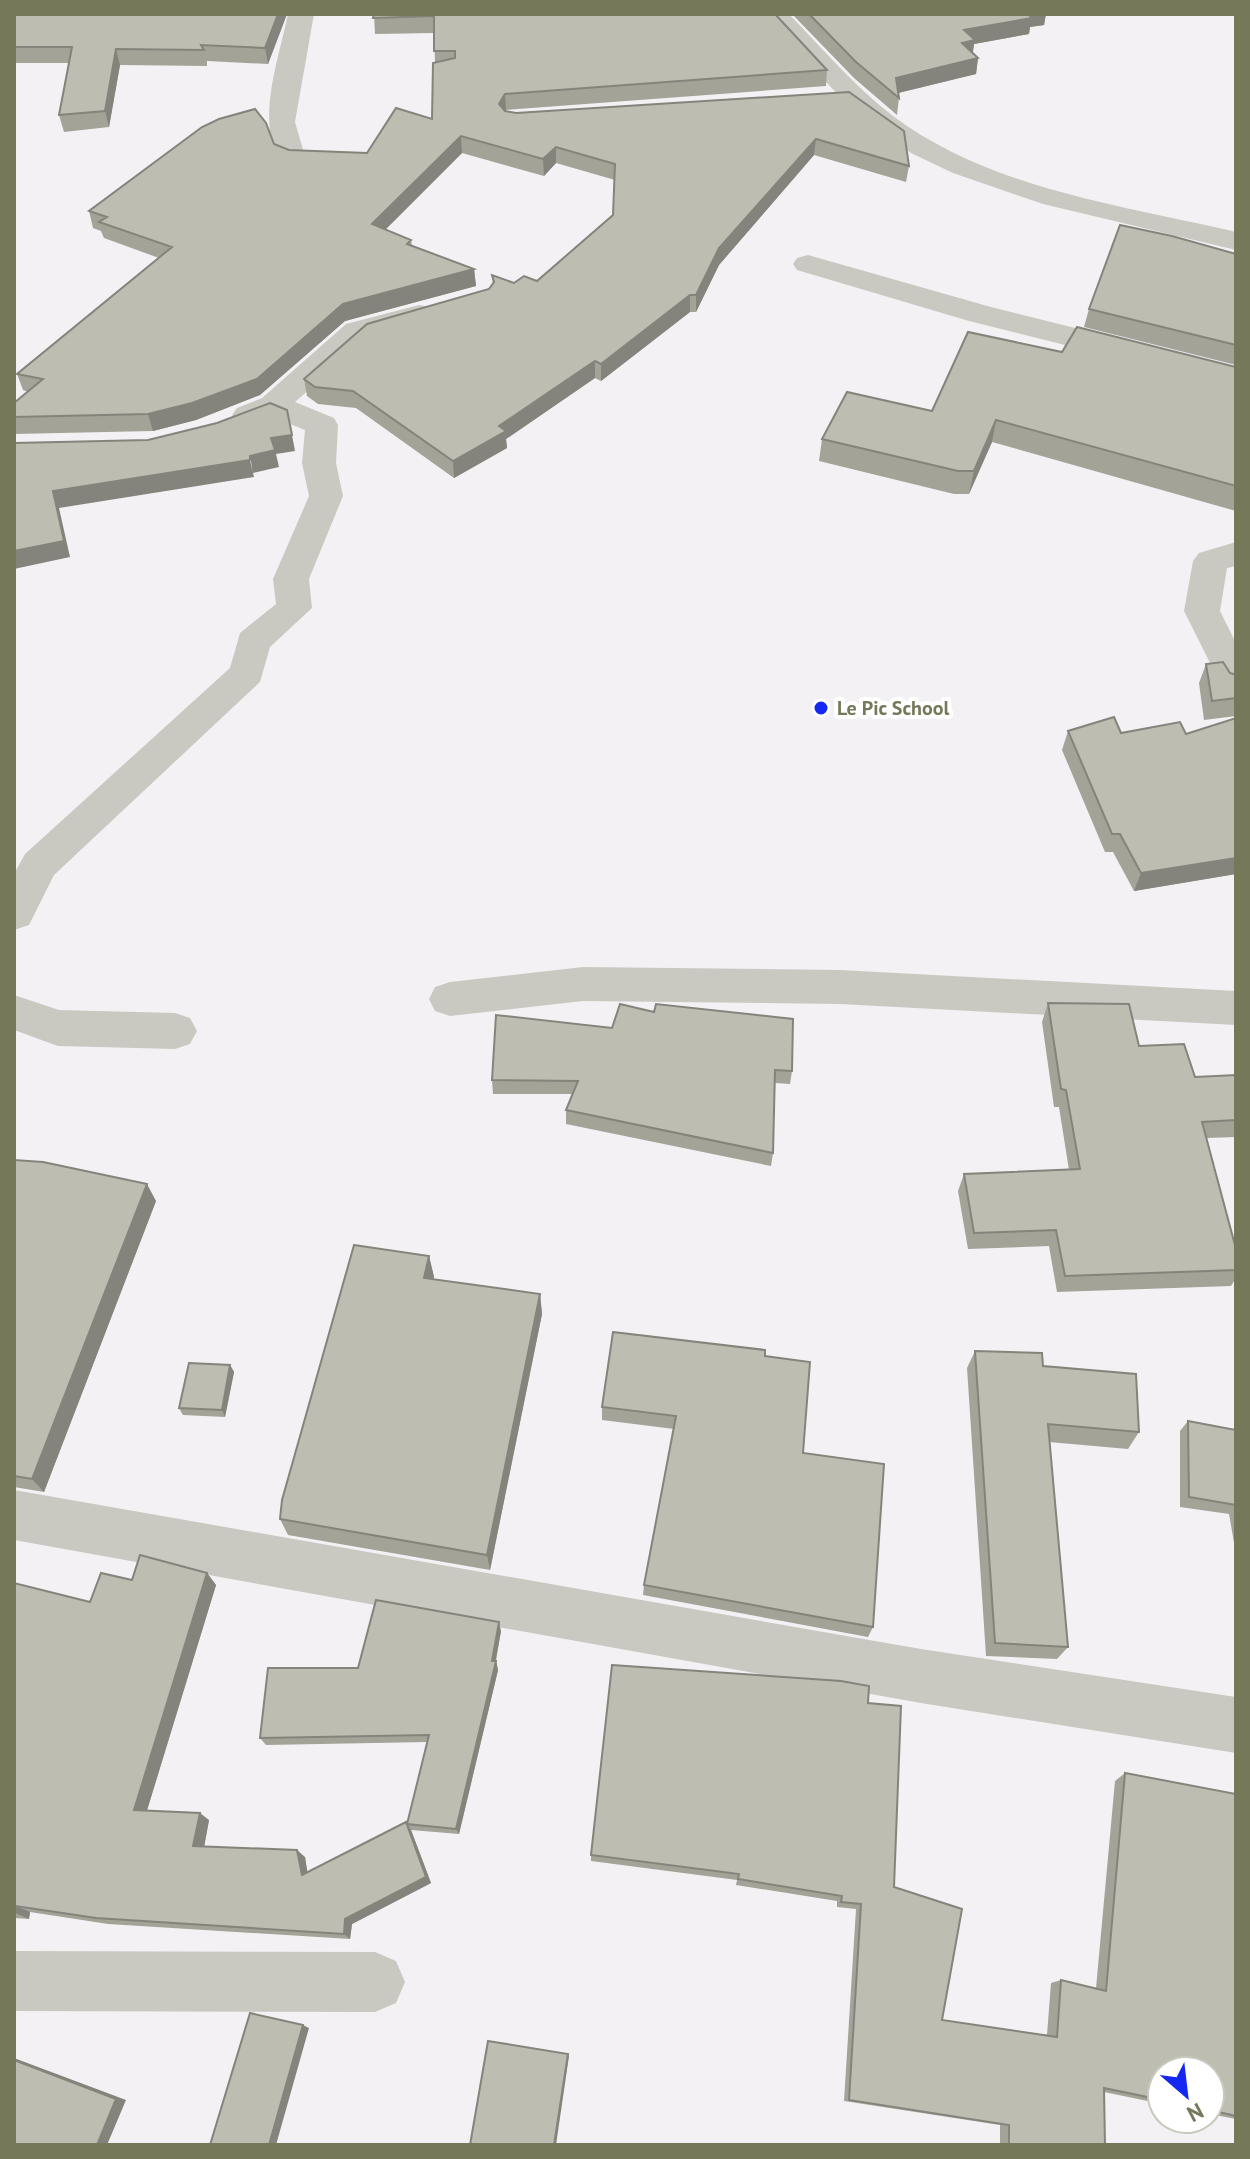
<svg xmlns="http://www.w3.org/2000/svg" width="1250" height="2159" viewBox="0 0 1250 2159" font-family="'PT Sans',sans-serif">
	<rect width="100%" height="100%" fill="#f4f1f5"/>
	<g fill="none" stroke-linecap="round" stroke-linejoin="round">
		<path fill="#c9c9c2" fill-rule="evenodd" d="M 288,14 L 314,14 L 295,122 L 304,153 L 300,159 L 280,159 C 255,123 280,54 288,14 Z
			M 762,14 L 789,14 C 823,49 855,87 893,116 C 991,189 1120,205 1236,232 L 1236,250 L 1043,204 L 953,173 L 911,153 L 845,102 Z
			M 808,255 L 991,307 L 1236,368 L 1236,388 L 969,321 L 797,270 L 793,264 L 797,258 Z
			M 419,305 L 430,307 L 434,314 L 430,321 L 368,338 L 295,402 L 334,418 L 338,425 L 336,463 L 343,496 L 309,579 L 312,608 L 270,647 L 260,682 L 54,875 L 29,925 L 14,930 L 14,874 L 25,854 L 230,668 L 240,633 L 276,604 L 273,579 L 309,496 L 302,463 L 305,430 L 273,417 L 248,425 L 237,422 L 232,415 L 237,408 L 262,398 L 346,324 Z
			M 1236,542 L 1236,566 L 1227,568 L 1220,611 L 1236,643 L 1236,693 L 1223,689 L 1184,611 L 1193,561 L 1199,553 Z
			M 583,967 L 840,970 L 1236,991 L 1236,1025 L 840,1004 L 583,1001 L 450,1016 L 435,1011 L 429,999 L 435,987 L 450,982 Z
			M 14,995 L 59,1010 L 175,1013 L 190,1018 L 197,1031 L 190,1044 L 175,1049 L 58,1046 L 14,1030 Z
			M 14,1490 L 921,1649 L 1236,1697 L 1236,1753 L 921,1703 L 14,1540 Z
			M 14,1951 L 375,1952 L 396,1961 L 405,1982 L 396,2003 L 375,2012 L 14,2011 Z"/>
	</g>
	<path fill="#a3a398" d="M 14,14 L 287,14 L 268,64 L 207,61 L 207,66 L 120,65 L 109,127 L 64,132 L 59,115 L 69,63 L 14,63 Z
		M 374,14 L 775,14 L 827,70 L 826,86 L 506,110 L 506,111 L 516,113 L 849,92 L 909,166 L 906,182 L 814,155 L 719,265 L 696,312 L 690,312 L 601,381 L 595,378 L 506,439 L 507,448 L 454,478 L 356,408 L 318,404 L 307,396 L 304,379 L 489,289 L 493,284 L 492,275 L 514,283 L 537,281 L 613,215 L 615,180 L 556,163 L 544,176 L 462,153 L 385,230 L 411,240 L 412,246 L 474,269 L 476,286 L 345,321 L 260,395 L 196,420 L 153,431 L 14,434 L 14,403 L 28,392 L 23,390 L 17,374 L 159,258 L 104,238 L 101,231 L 93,228 L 89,211 L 274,144 L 289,150 L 367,153 L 432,119 L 435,63 L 434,33 L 375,34 Z
		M 792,14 L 1046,14 L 1044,25 L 1030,27 L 1029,34 L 974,44 L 973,53 L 978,58 L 976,74 L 898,93 L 899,98 L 897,115 L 854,78 Z
		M 1236,254 L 1236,365 L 1084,327 L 1089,309 Z
		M 1236,367 L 1236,511 L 992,442 L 969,494 L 954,494 L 819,461 L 822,439 L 932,411 Z
		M 1206,664 L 1236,675 L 1236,716 L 1204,720 L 1199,683 Z
		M 1236,718 L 1236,874 L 1134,891 L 1113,852 L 1105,852 L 1062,750 L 1068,731 L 1186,734 Z
		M 1048,1003 L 1139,1046 L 1195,1077 L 1236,1075 L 1236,1137 L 1207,1138 L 1236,1249 L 1236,1278 L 1231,1286 L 1057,1292 L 1049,1246 L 968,1249 L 958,1191 L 964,1174 L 1069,1170 L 1059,1107 L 1054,1107 L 1042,1022 Z
		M 496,1015 L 792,1071 L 790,1084 L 775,1083 L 773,1153 L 771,1166 L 566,1124 L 566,1110 L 572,1094 L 493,1094 L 492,1080 Z
		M 14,1160 L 156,1201 L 44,1492 L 14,1487 Z
		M 429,1256 L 434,1277 L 433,1279 L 540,1294 L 542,1314 L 490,1570 L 288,1535 L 280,1519 Z
		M 975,1351 L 1043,1366 L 1139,1432 L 1128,1449 L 1049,1442 L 1068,1647 L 1057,1659 L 986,1656 L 967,1368 Z
		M 765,1356 L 873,1627 L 868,1637 L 643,1595 L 644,1585 L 674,1429 L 602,1420 L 602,1407 Z
		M 230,1365 L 234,1372 L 225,1417 L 183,1415 L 179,1408 Z
		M 1188,1421 L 1236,1430 L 1236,1554 L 1229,1514 L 1180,1507 L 1180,1431 Z
		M 207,1573 L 216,1585 L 147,1810 L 209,1820 L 204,1847 L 305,1857 L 307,1872 L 407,1824 L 428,1742 L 266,1745 L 260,1738 L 358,1668 L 501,1631 L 496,1661 L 498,1670 L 459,1834 L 411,1830 L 431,1883 L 352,1924 L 350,1939 L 108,1924 L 30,1912 L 29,1919 L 14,1918 L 14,1583 L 90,1602 L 132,1580 Z
		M 868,1703 L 894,1887 L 942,2020 L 1047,2035 L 1051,1983 L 1061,1980 L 1096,1988 L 1115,1781 L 1125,1773 L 1236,1794 L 1236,2119 L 1210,2114 L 1210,2071 L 1162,2071 L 1162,2104 L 1104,2092 L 1105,2145 L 1000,2145 L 1000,2125 L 844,2101 L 856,1909 L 837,1907 L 837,1901 L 736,1885 L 737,1880 L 591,1861 L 591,1855 Z"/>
	<path fill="#85847c" d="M 278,14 L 287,14 L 268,64 L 265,48 Z
		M 1026,14 L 1046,14 L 1044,25 L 1030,27 L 1029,34 L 974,44 L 972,57 L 959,60 L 964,30 Z
		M 116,49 L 120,65 L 109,127 L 105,111 Z
		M 978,58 L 976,74 L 894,94 L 896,78 Z
		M 505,94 L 506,110 L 500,121 L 499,104 Z
		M 461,136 L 462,153 L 374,241 L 372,224 Z
		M 816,139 L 814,155 L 719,265 L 696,312 L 696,295 L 719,248 Z
		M 556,147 L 556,163 L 544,176 L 543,159 Z
		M 474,269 L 476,286 L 345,321 L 260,395 L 196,420 L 153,431 L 148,414 L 343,304 Z
		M 690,295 L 690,312 L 601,381 L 601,364 Z
		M 595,361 L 595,378 L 506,439 L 507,448 L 454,478 L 453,461 L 499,426 Z
		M 996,420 L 992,442 L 969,494 L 974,471 Z
		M 292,435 L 295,451 L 276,454 L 279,467 L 253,473 L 250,456 L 271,438 Z
		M 250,460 L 254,477 L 59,508 L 70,557 L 14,569 L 14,551 L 53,491 Z
		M 1236,858 L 1236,874 L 1134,891 L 1141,873 Z
		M 147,1184 L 156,1201 L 44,1492 L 32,1479 Z
		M 429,1256 L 434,1277 L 429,1298 L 424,1278 Z
		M 540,1294 L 542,1314 L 490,1570 L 487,1555 Z
		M 230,1365 L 234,1372 L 225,1417 L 222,1410 Z
		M 207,1573 L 216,1585 L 145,1817 L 134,1810 Z
		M 499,1622 L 501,1631 L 495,1663 L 496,1661 L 498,1670 L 459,1834 L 456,1829 Z
		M 200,1813 L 209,1820 L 203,1853 L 193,1846 Z
		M 406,1822 L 411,1830 L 431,1883 L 352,1924 L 350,1939 L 344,1934 L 345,1919 Z
		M 297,1850 L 305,1857 L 309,1882 L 302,1875 Z
		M 16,1906 L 30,1912 L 29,1919 L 15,1913 Z
		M 303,2025 L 309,2028 L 276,2145 L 269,2145 Z
		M 568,2054 L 569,2056 L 556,2145 L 554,2145 Z
		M 14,2058 L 126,2100 L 107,2145 L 97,2145 L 14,2060 Z"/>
	<path fill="#bebdb1" stroke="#85847c" stroke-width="2" d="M 14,14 L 278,14 L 265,48 L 201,45 L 204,50 L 116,49 L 105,111 L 59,115 L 72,47 L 14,47 Z
		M 374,14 L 775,14 L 827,70 L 505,94 L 499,104 L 505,111 L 516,113 L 849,92 L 904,131 L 909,166 L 816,139 L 719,248 L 696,295 L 690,295 L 601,364 L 595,361 L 499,426 L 506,431 L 453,461 L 353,391 L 315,387 L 304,379 L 367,324 L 489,289 L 494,282 L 492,275 L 514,283 L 524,276 L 537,281 L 613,215 L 615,164 L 556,147 L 543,159 L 461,136 L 372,224 L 411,240 L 407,244 L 474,269 L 343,304 L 257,379 L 192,403 L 148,414 L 14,417 L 14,403 L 43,379 L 17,374 L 172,247 L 99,222 L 107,217 L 89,211 L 202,127 L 219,119 L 255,109 L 266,123 L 274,144 L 289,150 L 367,153 L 396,108 L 432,119 L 433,63 L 455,58 L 455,51 L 434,51 L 434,16 L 373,18 Z
		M 809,14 L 1028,14 L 1032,18 L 964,30 L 975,40 L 962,43 L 978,58 L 896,78 L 899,98 L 856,62 Z
		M 1120,225 L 1172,236 L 1236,254 L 1236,345 L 1089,309 Z
		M 1077,327 L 1236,367 L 1236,486 L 996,420 L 974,471 L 958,471 L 822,439 L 847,392 L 932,411 L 968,332 L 1062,352 Z
		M 270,403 L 287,410 L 292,435 L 271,438 L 275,450 L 250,456 L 250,460 L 53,491 L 64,541 L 14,551 L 14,443 L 148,440 L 217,423 Z
		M 1223,662 L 1230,673 L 1236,675 L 1236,698 L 1212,701 L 1206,664 Z
		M 1114,717 L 1121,733 L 1180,722 L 1186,734 L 1236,718 L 1236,858 L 1141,873 L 1120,834 L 1112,834 L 1068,731 Z
		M 1048,1003 L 1129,1004 L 1139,1046 L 1184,1044 L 1195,1077 L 1236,1075 L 1236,1120 L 1202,1122 L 1236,1249 L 1236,1270 L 1065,1276 L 1056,1230 L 974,1233 L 964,1174 L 1080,1169 L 1066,1090 L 1061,1089 Z
		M 620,1004 L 654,1012 L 656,1004 L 793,1019 L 792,1071 L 775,1070 L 773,1153 L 566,1110 L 578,1081 L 492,1080 L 496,1015 L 612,1028 Z
		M 14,1160 L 43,1162 L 147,1184 L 32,1479 L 14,1476 Z
		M 354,1245 L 429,1256 L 424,1278 L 540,1294 L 487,1555 L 280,1519 L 282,1500 Z
		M 613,1332 L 765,1350 L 765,1356 L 810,1362 L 803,1453 L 884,1464 L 873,1627 L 644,1585 L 676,1416 L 602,1407 Z
		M 975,1351 L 1042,1353 L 1043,1366 L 1136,1374 L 1139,1432 L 1048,1424 L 1068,1647 L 995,1643 Z
		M 189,1363 L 230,1365 L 222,1410 L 179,1408 Z
		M 1188,1421 L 1236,1430 L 1236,1505 L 1189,1497 Z
		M 140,1555 L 207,1573 L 134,1810 L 200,1813 L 193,1846 L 297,1850 L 302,1875 L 406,1822 L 426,1877 L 345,1919 L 344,1934 L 96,1918 L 16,1906 L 14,1913 L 14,1583 L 90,1602 L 101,1573 L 132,1580 Z
		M 376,1600 L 499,1622 L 492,1661 L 496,1661 L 456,1829 L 407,1824 L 429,1735 L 260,1738 L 268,1668 L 358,1668 Z
		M 612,1665 L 841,1681 L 869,1686 L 868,1703 L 901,1706 L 894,1887 L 962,1909 L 942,2020 L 1057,2037 L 1061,1980 L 1106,1991 L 1125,1773 L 1236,1794 L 1236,2116 L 1210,2110 L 1210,2071 L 1162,2071 L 1162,2100 L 1104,2088 L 1105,2145 L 1009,2145 L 1009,2125 L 849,2100 L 861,1904 L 841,1902 L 842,1896 L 738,1879 L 739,1874 L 591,1855 Z
		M 250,2013 L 303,2025 L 269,2145 L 271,2145 L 210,2145 Z
		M 488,2041 L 568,2054 L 554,2145 L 470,2145 Z
		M 14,2060 L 116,2099 L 97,2145 L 14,2145 Z"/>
	<circle fill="#1528f1" stroke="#fff" stroke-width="3" cx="821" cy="708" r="8"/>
	<g text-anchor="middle" stroke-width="8" stroke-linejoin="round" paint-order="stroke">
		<g font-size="20" font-weight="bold" fill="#757859" stroke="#fff" text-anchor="start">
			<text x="837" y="715">Le Pic School</text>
		</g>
	</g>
	<rect width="1250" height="2159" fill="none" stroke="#757859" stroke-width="32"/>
	<g transform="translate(1186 2095) rotate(152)"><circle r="38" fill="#ffffff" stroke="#c8c9bd" stroke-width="2"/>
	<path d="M0-6L14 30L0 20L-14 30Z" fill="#1528f1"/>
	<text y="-12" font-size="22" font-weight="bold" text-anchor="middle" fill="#757859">N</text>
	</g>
</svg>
